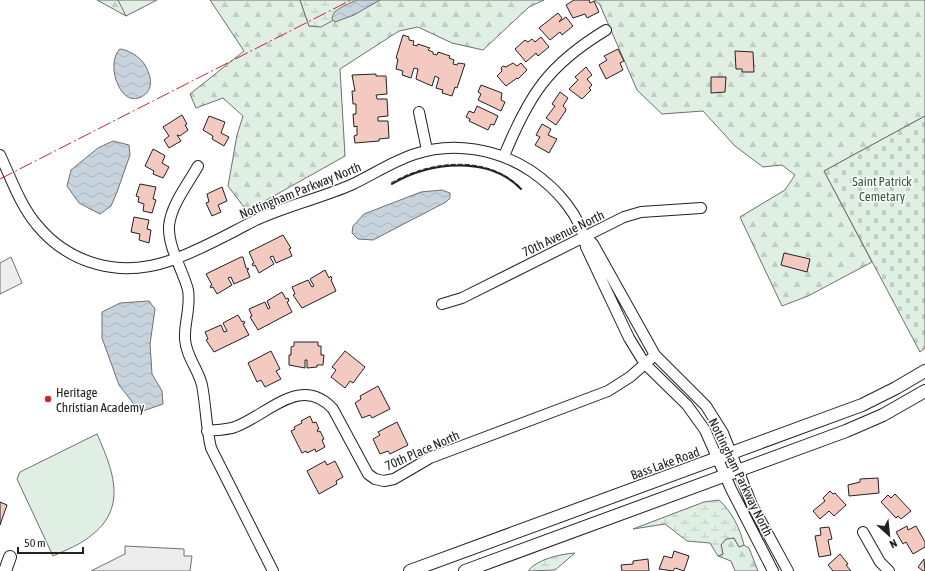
<svg xmlns="http://www.w3.org/2000/svg" width="925" height="571" viewBox="0 0 925 571" font-family="'Asap Condensed',sans-serif">
	<defs>
		<pattern id="forest-firs" width="22" height="20" patternUnits="userSpaceOnUse"><rect width="22" height="20" fill="#e0efe3"/><path d="M5 1l3.5 6h-7zM16 11l3.5 6h-7z" fill="#c0cdc2"/></pattern>
		<pattern id="wetland-marsh" width="20" height="14" patternUnits="userSpaceOnUse"><rect width="20" height="14" fill="#e0efe3"/><path d="M1 5h8M5 5V1M11 12h8M15 12V8" fill="none" stroke="#c0cdc2"/></pattern>
		<pattern id="cemetery-stones" width="16" height="16" patternUnits="userSpaceOnUse"><rect width="16" height="16" fill="#e0efe3"/><path d="M2 7V4a2 2 0 0 1 4 0v3zM10 15v-3a2 2 0 0 1 4 0v3z" fill="#c0cdc2"/></pattern>
		<pattern id="water-waves" width="16" height="10" patternUnits="userSpaceOnUse"><rect width="16" height="10" fill="#c7d3dd"/><path d="M0 5q4-4 8 0t8 0" fill="none" stroke="#abb5bd"/></pattern>
	</defs>
	<rect width="100%" height="100%" fill="#fff"/>
	<path fill="url(#forest-firs)" stroke="#6f6f6f" d="M 97,0 L 139,0 L 140,7 L 126,16 Z
		M 210,0 L 300,0 L 309,26 L 370,0 L 544,0 L 529,7 L 483,50 L 452,43 L 418,27 L 399,31 L 340,69 L 345,156 L 247,211 L 228,186 L 237,135 L 243,116 L 223,98 L 196,108 L 190,94 L 244,51 Z
		M 594,0 L 925,0 L 925,116 L 824,171 L 872,262 L 808,296 L 782,306 L 740,217 L 785,190 L 795,175 L 782,165 L 763,167 L 735,146 L 703,111 L 662,114 L 637,90 L 600,5 Z
		M 734,538 L 739,547 L 744,545 L 749,548 L 758,571 L 735,571 L 731,561 L 718,556 L 723,554 L 721,545 L 726,539 Z"/>
	<path fill="url(#wetland-marsh)" stroke="#6f6f6f" d="M 300,0 L 370,0 L 321,27 L 309,26 Z
		M 719,500 C 732,512 740,528 744,545 L 739,547 L 734,538 L 726,539 L 721,545 L 723,554 L 718,556 L 710,543 L 687,541 L 665,524 L 633,529 L 704,502 Z
		M 575,553 L 555,570 L 528,571 C 537,559 561,554 575,553 Z"/>
	<path fill="url(#cemetery-stones)" stroke="#6f6f6f" d="M 925,116 L 925,348 L 920,352 L 824,171 Z"/>
	<path fill="#e0efe3" stroke="#6f6f6f" d="M 118,0 L 157,0 L 126,16 Z
		M 97,434 C 112,468 128,506 93,534 C 82,544 66,550 53,556 L 17,479 L 20,472 Z"/>
	<path fill="#ededed" stroke="#6f6f6f" d="M 11,257 L 22,283 L 0,294 L 0,263 Z
		M 125,546 L 184,549 L 184,556 L 192,556 L 190,571 L 91,571 L 125,554 Z"/>
	<path fill="url(#water-waves)" stroke="#6f6f6f" d="M 357,0 L 380,0 L 354,15 L 335,22 L 332,19 C 332,9 349,4 357,0 Z
		M 120,49 C 129,50 140,57 145,65 C 151,76 155,90 141,97 C 137,99 134,99 130,98 C 115,92 108,60 120,49 Z
		M 113,141 L 129,145 L 130,155 L 117,192 L 111,206 L 100,214 L 79,203 L 67,186 L 71,170 L 98,148 Z
		M 442,190 L 450,193 L 450,198 L 446,202 L 373,240 L 358,239 L 352,233 L 353,226 L 364,214 L 421,192 Z
		M 149,301 L 155,309 L 150,344 L 152,374 L 162,391 L 163,404 L 140,412 L 119,385 L 102,338 L 102,312 L 120,303 Z"/>
	<path fill="#f3c9c0" stroke="#222" d="M 574,0 L 589,0 L 590,3 L 594,1 L 599,12 L 587,18 L 585,14 L 573,18 L 566,5 Z
		M 558,13 L 562,18 L 559,22 L 566,17 L 573,26 L 562,35 L 560,32 L 550,40 L 539,28 Z
		M 403,35 L 409,37 L 409,40 L 414,41 L 413,45 L 417,46 L 418,44 L 430,48 L 428,50 L 433,52 L 433,54 L 437,55 L 438,52 L 450,56 L 449,58 L 454,60 L 453,64 L 457,65 L 458,63 L 465,64 L 457,88 L 455,87 L 452,96 L 442,93 L 443,90 L 436,88 L 439,78 L 435,76 L 432,86 L 416,79 L 418,69 L 414,68 L 411,78 L 402,75 L 403,71 L 396,69 L 398,59 L 396,58 Z
		M 541,37 L 549,47 L 538,56 L 536,53 L 526,62 L 515,49 L 525,40 L 528,42 L 532,39 L 535,42 Z
		M 618,49 L 624,61 L 620,63 L 623,70 L 606,79 L 599,65 L 607,60 L 604,56 Z
		M 735,51 L 753,52 L 754,72 L 742,72 L 742,69 L 736,69 Z
		M 513,63 L 517,66 L 521,63 L 527,70 L 518,79 L 517,78 L 506,86 L 497,76 L 502,71 L 501,68 L 503,66 L 506,67 Z
		M 586,67 L 592,75 L 587,79 L 592,85 L 589,88 L 591,90 L 582,99 L 569,89 L 578,80 L 575,77 Z
		M 376,74 L 376,76 L 386,76 L 387,94 L 376,95 L 377,99 L 387,99 L 388,116 L 378,117 L 378,121 L 388,121 L 389,138 L 379,139 L 379,141 L 355,143 L 354,136 L 357,135 L 357,126 L 354,127 L 353,114 L 356,114 L 356,104 L 353,104 L 352,91 L 355,91 L 352,75 Z
		M 711,77 L 726,77 L 725,92 L 711,93 Z
		M 481,85 L 502,93 L 501,100 L 505,102 L 501,111 L 478,100 L 481,94 L 478,92 Z
		M 560,92 L 568,98 L 563,106 L 566,109 L 565,112 L 556,125 L 546,118 L 555,106 L 552,104 Z
		M 477,106 L 498,116 L 494,125 L 491,124 L 488,130 L 469,121 L 470,119 L 466,117 L 469,111 L 474,113 Z
		M 182,115 L 187,124 L 185,125 L 188,130 L 180,136 L 177,135 L 181,141 L 169,148 L 164,140 L 169,136 L 163,127 Z
		M 209,116 L 225,122 L 221,133 L 229,137 L 224,146 L 212,139 L 213,136 L 203,130 Z
		M 542,124 L 551,129 L 548,135 L 557,139 L 549,153 L 535,145 L 540,137 L 536,135 Z
		M 153,149 L 164,155 L 165,156 L 162,163 L 169,167 L 163,178 L 153,174 L 154,171 L 145,166 Z
		M 140,184 L 156,187 L 153,199 L 156,200 L 152,213 L 143,211 L 144,204 L 138,202 L 139,197 L 136,196 Z
		M 222,187 L 227,201 L 218,205 L 221,212 L 212,216 L 206,203 L 209,202 L 207,194 Z
		M 134,217 L 149,220 L 147,229 L 151,230 L 149,243 L 139,240 L 140,234 L 131,232 Z
		M 283,235 L 291,248 L 289,249 L 292,256 L 276,263 L 273,256 L 270,257 L 274,264 L 259,273 L 255,265 L 253,266 L 252,264 L 254,263 L 249,252 Z
		M 784,253 L 810,259 L 807,272 L 781,265 Z
		M 241,257 L 243,257 L 246,268 L 249,269 L 247,270 L 250,277 L 234,284 L 231,277 L 228,278 L 232,285 L 217,294 L 213,287 L 211,288 L 210,286 L 212,285 L 206,274 Z
		M 325,270 L 329,278 L 331,276 L 332,279 L 331,280 L 336,291 L 302,308 L 293,295 L 295,294 L 292,287 L 308,280 L 312,287 L 314,286 L 310,279 Z
		M 282,292 L 286,299 L 288,298 L 289,301 L 287,302 L 292,312 L 258,330 L 250,317 L 252,316 L 249,309 L 265,302 L 268,309 L 270,308 L 267,301 Z
		M 238,315 L 242,322 L 244,321 L 245,323 L 243,324 L 249,335 L 214,352 L 206,340 L 208,339 L 205,332 L 221,325 L 224,332 L 227,331 L 223,323 Z
		M 294,342 L 318,342 L 318,346 L 321,346 L 321,355 L 324,355 L 323,365 L 317,365 L 317,367 L 307,368 L 307,360 L 305,360 L 305,368 L 289,365 L 289,355 L 291,355 L 291,347 L 294,346 Z
		M 271,351 L 280,369 L 276,371 L 281,379 L 265,387 L 261,380 L 257,382 L 248,363 Z
		M 345,351 L 365,367 L 353,383 L 350,381 L 345,388 L 331,377 L 336,370 L 332,367 Z
		M 378,386 L 390,409 L 372,418 L 370,415 L 362,418 L 355,403 L 361,399 L 360,396 Z
		M 310,416 L 313,423 L 316,422 L 319,429 L 317,430 L 318,432 L 320,431 L 324,439 L 322,440 L 325,447 L 316,452 L 315,449 L 307,453 L 306,451 L 302,453 L 291,431 L 295,429 L 294,427 L 302,423 L 301,421 Z
		M 397,422 L 408,445 L 390,454 L 388,451 L 380,454 L 373,439 L 380,435 L 378,432 Z
		M 325,461 L 327,465 L 335,461 L 343,477 L 336,481 L 337,484 L 319,494 L 307,471 Z
		M 878,478 L 879,493 L 849,496 L 848,485 L 860,482 L 860,479 Z
		M 830,491 L 833,494 L 835,493 L 846,505 L 834,516 L 829,511 L 820,519 L 813,511 L 825,501 L 823,498 Z
		M 895,494 L 911,511 L 901,519 L 898,516 L 896,518 L 881,502 L 888,495 L 891,498 Z
		M 0,502 L 7,505 L 0,525 Z
		M 907,526 L 908,530 L 916,526 L 925,542 L 925,547 L 913,554 L 906,542 L 903,544 L 896,532 Z
		M 829,527 L 832,539 L 828,540 L 831,555 L 819,557 L 815,536 L 821,535 L 820,528 Z
		M 674,551 L 689,556 L 684,571 L 675,568 L 673,571 L 659,569 L 664,556 L 672,558 Z
		M 840,554 L 848,564 L 846,565 L 851,571 L 833,571 L 828,565 Z
		M 648,559 L 649,571 L 622,571 L 621,565 L 633,564 L 633,561 Z
		M 924,559 L 925,571 L 923,571 L 918,567 Z"/>
	<g fill="none" stroke-linecap="round" stroke-linejoin="round">
		<g stroke="#222" stroke-width="12">
			<path id="minor" d="M 419,112 L 427,150
				M 0,155 C 11,178 20,205 37,225 C 69,264 120,278 169,261 C 199,251 228,234 256,220 C 288,205 322,198 353,184 C 374,174 393,161 415,154 C 453,141 498,149 531,171 C 556,188 582,216 586,247 L 629,338 L 645,364 L 687,405 L 705,430 L 731,489 L 773,571
				M 504,156 C 529,95 548,65 606,30
				M 198,166 C 188,184 171,205 169,226 C 168,248 183,270 188,290 C 191,307 184,323 185,339 C 186,356 198,369 202,385 C 206,406 206,427 211,448 L 273,571
				M 585,236 L 593,244 L 655,355 L 706,406 L 723,433 L 752,505 L 788,571
				M 442,304 L 462,298 L 624,217 L 641,212 L 701,208
				M 207,431 C 216,430 226,430 235,427 C 269,414 301,374 333,409 L 368,474 L 375,479 L 384,481 L 394,479 L 430,458 L 608,391 L 630,377 L 655,355
				M 863,532 L 880,562 L 889,571"/>
		</g>
		<g stroke="#222" stroke-width="14">
			<path id="major" d="M 5,571 L 10,557
				M 410,571 L 862,405 L 896,388 L 925,371
				M 465,571 L 846,431 L 883,415 L 925,391"/>
		</g>
		<use href="#minor" stroke="#fff" stroke-width="10"/>
		<use href="#major" stroke="#fff" stroke-width="12"/>
		<path stroke="#222" stroke-width="1" stroke-dasharray="5 2" stroke-linecap="butt" d="M 391,183 C 430,160 489,154 522,189"/>
		<path stroke="#222" stroke-width="2" d="M 392,184 C 429,162 488,155 521,189"/>
		<path stroke="#c62828" stroke-width="1" stroke-dasharray="14 3 2 3" stroke-linecap="butt" d="M 0,179 L 351,0"/>
	</g>
	<circle fill="#c62828" stroke="#fff" stroke-width="1.5" cx="48" cy="399" r="4"/>
	<g text-anchor="middle" stroke-width="3" stroke-linejoin="round" paint-order="stroke">
		<g font-size="13" fill="#2f5e38" stroke="#fff">
			<text x="882" y="186">Saint Patrick<tspan x="882" dy="15">Cemetary</tspan></text>
		</g>
		<g font-size="13" fill="#222" stroke="#fff">
			<text transform="translate(300 190) rotate(-22)" y="5">Nottingham Parkway North</text>
			<text transform="translate(563 233) rotate(-26)" y="5">70th Avenue North</text>
			<text transform="translate(422 450) rotate(-24)" y="5">70th Place North</text>
			<text transform="translate(665 463) rotate(-20)" y="5">Bass Lake Road</text>
			<text transform="translate(741 477) rotate(64)" y="5">Nottingham Parkway North</text>
		</g>
		<g font-size="13" fill="#222" stroke="#fff" text-anchor="start">
			<text x="56" y="397">Heritage<tspan x="56" dy="15">Christian Academy</tspan></text>
		</g>
	</g>
	<g transform="translate(889 535) rotate(153)" stroke="#ffffff" stroke-width="3" paint-order="stroke">
	<path d="M0-3L7 15L0 10L-7 15Z" fill="#222222"/>
	<text y="-6" font-size="11" font-weight="bold" text-anchor="middle" fill="#222222">N</text>
	</g>
	<path d="M18 547v6h65v-6" fill="none" stroke="#222222" stroke-width="2"/>
	<text x="24" y="547" font-size="12" fill="#222222" stroke="#ffffff" stroke-width="3" paint-order="stroke">50 m</text>
</svg>
